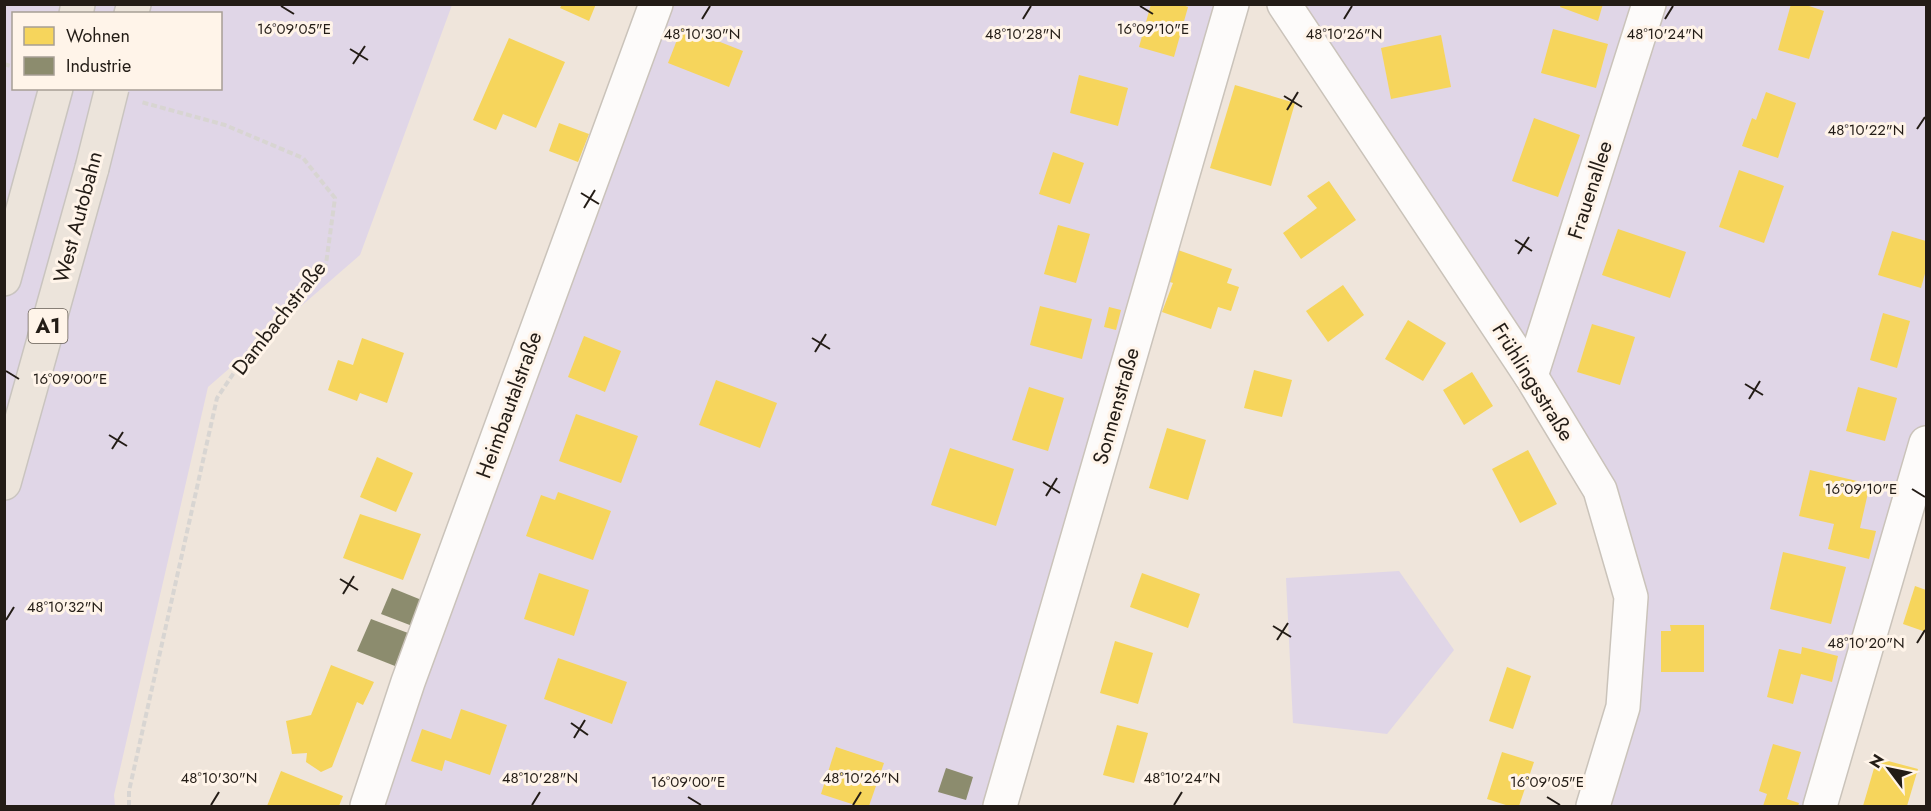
<svg xmlns="http://www.w3.org/2000/svg" width="1931" height="811" font-family="Jost,sans-serif">
<style>
.green{fill:#e0d6e7;fill-rule:evenodd}
.homes{fill:#f6d55c}
.industry{fill:#8c8c6e}
.lines{fill:none;stroke-linecap:round;stroke-linejoin:round}
.minor-casing{stroke:#cac3ba;stroke-width:36}
.motorway-casing{stroke:#c9c4bf;stroke-width:36}
.path{stroke:#d8d5d2;stroke-width:4;stroke-dasharray:6 3;stroke-linecap:butt}
.minor{stroke:#fdfbfa;stroke-width:33}
.motorway{stroke:#ece4db;stroke-width:33}
.motorway-bridge-casing{stroke:#c9c4bf;stroke-width:36;stroke-linecap:butt}
.motorway-bridge{stroke:#ece4db;stroke-width:33}
.ticks{fill:none;stroke:#231c16;stroke-width:2}
.labels{text-anchor:middle;stroke-width:6;stroke-linejoin:round;paint-order:stroke}
.shield{fill:#fff4e9;stroke:#655d55;stroke-width:1.5}
.shield-label{font-size:20px;font-weight:bold;fill:#231c16}
.street-label{font-size:21px;fill:#231c16;stroke:#fff4e9}
.ticks-label{font-size:15px;text-anchor:middle;fill:#231c16;stroke:#fff4e9;stroke-width:6;stroke-linejoin:round;paint-order:stroke}
</style>
<rect width="100%" height="100%" fill="#efe5db"/>
<g class="green">
<path d="M5,5H452L360,255L208,387L114,795L115,806H5ZM14,14H220V88H14Z"/>
<path d="M662,5H1232L1000,806H375Z"/>
<path d="M1284,5H1926V443L1820,806H1593L1631,597L1600,490Z"/>
<path d="M1399,571L1454,650L1387,734L1293,723L1286,578Z"/>
</g>
<g class="homes">
<path d="M562,4H596L589,21L560,8Z"/>
<path d="M1151,4H1180L1188,7L1174,57L1139,47Z"/>
<path d="M1561,4H1603L1598,21L1560,7Z"/>
<path d="M1791,4H1803L1824,11L1809,59L1778,50Z"/>
<path d="M682,27L743,51L729,87L668,63Z"/>
<path d="M1553,29L1608,44L1596,88L1541,73Z"/>
<path d="M1441,35L1451,87L1391,99L1381,48Z"/>
<path d="M509,38L565,62L536,128L503,114L496,130L473,120Z"/>
<path d="M1079,75L1128,88L1118,126L1070,113Z"/>
<path d="M1235,85L1295,103L1271,186L1210,168Z"/>
<path d="M1766,92L1796,103L1778,158L1742,146L1752,118L1756,120Z"/>
<path d="M1534,118L1580,135L1558,197L1512,181Z"/>
<path d="M559,123L589,134L578,162L549,151Z"/>
<path d="M1053,152L1084,163L1070,204L1039,194Z"/>
<path d="M1739,170L1784,186L1764,243L1719,227Z"/>
<path d="M1329,181L1356,220L1301,259L1283,233L1317,208L1307,196Z"/>
<path d="M1058,225L1090,234L1076,283L1044,274Z"/>
<path d="M1618,229L1686,252L1670,298L1602,275Z"/>
<path d="M1892,231L1926,241V270L1921,288L1878,275Z"/>
<path d="M1178,250L1232,269L1227,283L1239,287L1231,311L1218,307L1211,329L1162,312L1173,283L1167,281Z"/>
<path d="M1343,285L1364,315L1328,342L1306,311Z"/>
<path d="M1040,306L1092,319L1082,359L1030,345Z"/>
<path d="M1109,307L1121,310L1116,330L1104,327Z"/>
<path d="M1883,313L1910,321L1897,368L1870,360Z"/>
<path d="M1408,320L1446,343L1423,381L1385,359Z"/>
<path d="M1592,324L1635,337L1620,385L1577,372Z"/>
<path d="M584,336L621,351L605,392L568,377Z"/>
<path d="M362,338L404,353L387,403L360,393L357,401L328,390L338,360L353,365Z"/>
<path d="M1254,370L1292,380L1282,417L1244,408Z"/>
<path d="M1472,372L1493,406L1464,425L1443,390Z"/>
<path d="M716,380L777,403L760,448L699,425Z"/>
<path d="M1029,387L1064,398L1048,451L1012,440Z"/>
<path d="M1858,387L1897,398L1885,441L1846,431Z"/>
<path d="M576,414L638,436L621,483L559,461Z"/>
<path d="M1167,428L1206,440L1188,500L1149,488Z"/>
<path d="M950,448L1014,469L996,526L931,505Z"/>
<path d="M1528,450L1557,504L1520,523L1492,469Z"/>
<path d="M377,457L413,473L396,512L360,497Z"/>
<path d="M1810,470L1870,484L1860,528L1876,531L1869,559L1828,549L1834,524L1799,516Z"/>
<path d="M558,492L611,511L593,560L526,536L541,495L555,500Z"/>
<path d="M360,514L421,534L403,580L343,558Z"/>
<path d="M1783,552L1846,567L1831,624L1770,609Z"/>
<path d="M539,573L589,590L574,636L524,619Z"/>
<path d="M1142,573L1200,594L1188,628L1130,607Z"/>
<path d="M1915,586L1926,590V632L1903,624Z"/>
<path d="M1670,625H1704V672H1661V631H1671Z"/>
<path d="M1115,641L1153,653L1138,704L1100,693Z"/>
<path d="M1802,647L1838,656L1832,682L1801,674L1793,704L1767,697L1779,649L1801,654Z"/>
<path d="M558,658L627,682L612,724L544,699Z"/>
<path d="M331,665L374,682L363,705L357,702L332,767L321,772L306,762L307,753L292,754L286,721L311,715Z"/>
<path d="M1507,667L1531,676L1513,729L1489,721Z"/>
<path d="M461,709L507,725L490,775L445,760L442,771L411,761L422,729L451,739Z"/>
<path d="M1117,725L1148,733L1134,783L1103,775Z"/>
<path d="M1773,744L1801,752L1787,799L1799,803L1798,806H1763L1767,794L1759,791Z"/>
<path d="M836,747L884,763L869,806H858L821,794Z"/>
<path d="M1502,752L1534,762L1519,806H1509L1487,799Z"/>
<path d="M1877,758L1918,769L1907,806H1863Z"/>
<path d="M281,771L343,796L339,806H267Z"/>
</g>
<g class="industry">
<path d="M392,588L424,601L415,627L381,614Z"/>
<path d="M371,619L408,633L395,666L357,651Z"/>
<path d="M946,768L973,777L966,800L938,792Z"/>
</g>
<g class="lines">
<defs>
<g id="minor">
<path d="M1284,4L1531,376L1600,490L1631,597L1623,707L1593,806"/>
<path d="M1531,376L1649,4"/>
<path d="M367,806L408,682L656,4"/>
<path d="M1000,806L1232,4"/>
<path d="M1820,806L1926,443"/>
</g>
<g id="motorway">
<path d="M76,14L78,4"/>
<path d="M131,14L134,4"/>
<path d="M4,279L56,88"/>
<path d="M4,483L92,168"/>
</g>
</defs>
<use href="#minor" class="minor-casing"/>
<use href="#motorway" class="motorway-casing"/>
<g class="path">
<path d="M4,64L14,67"/>
<path d="M129,806V791L217,398L256,340L326,264L335,198L303,158L225,125L141,102"/>
</g>
<use href="#minor" class="minor"/>
<use href="#motorway" class="motorway"/>
<defs>
<path id="motorway-bridge" d="M92,168L112,88"/>
</defs>
<use href="#motorway-bridge" class="motorway-bridge-casing"/>
<use href="#motorway-bridge" class="motorway-bridge"/>
</g>
<path class="ticks" d="M281,6L294,14M1140,6L1153,14M702,19L710,6M1023,19L1031,6M1344,19L1352,6M1665,19L1673,6M350,49L368,60M353,64L365,46M1284,96L1302,107M1287,110L1298,92M1917,129L1925,117M581,193L599,204M584,208L595,190M1515,240L1532,251M1518,254L1529,237M812,338L830,349M815,352L826,334M6,371L19,379M1745,384L1763,395M1749,399L1760,381M109,435L127,446M112,449L123,432M1043,482L1060,493M1912,489L1925,497M1046,496L1057,478M340,579L358,590M343,594L354,576M6,620L14,607M1273,626L1291,637M1277,640L1288,623M1917,643L1925,630M571,723L588,735M574,738L585,720M688,797L701,805M1547,797L1560,805M211,805L219,792M532,805L540,792M853,805L861,792M1174,805L1182,792"/>
<g class="labels">
<rect class="shield" x="28.5" y="309" width="39" height="34" rx="4.5"/>
<g class="shield-label">
<text x="48" y="333">A1</text>
</g>
<g class="street-label">
<text transform="translate(1590 190) rotate(-72)" y="7">Frauenallee</text>
<text transform="translate(78 217) rotate(-75)" y="7">West Autobahn</text>
<text transform="translate(279 318) rotate(-52)" y="7">Dambachstraße</text>
<text transform="translate(1533 382) rotate(58)" y="7">Frühlingsstraße</text>
<text transform="translate(509 405) rotate(-70)" y="7">Heimbautalstraße</text>
<text transform="translate(1116 406) rotate(-74)" y="7">Sonnenstraße</text>
</g>
</g>
<g class="ticks-label">
<text x="1153" y="34">16°09'10"E</text>
<text x="294" y="34">16°09'05"E</text>
<text x="702" y="39">48°10'30"N</text>
<text x="1023" y="39">48°10'28"N</text>
<text x="1344" y="39">48°10'26"N</text>
<text x="1665" y="39">48°10'24"N</text>
<text x="1866" y="135">48°10'22"N</text>
<text x="70" y="384">16°09'00"E</text>
<text x="1861" y="494">16°09'10"E</text>
<text x="65" y="612">48°10'32"N</text>
<text x="1866" y="648">48°10'20"N</text>
<text x="219" y="783">48°10'30"N</text>
<text x="540" y="783">48°10'28"N</text>
<text x="861" y="783">48°10'26"N</text>
<text x="1182" y="783">48°10'24"N</text>
<text x="688" y="787">16°09'00"E</text>
<text x="1547" y="787">16°09'05"E</text>
</g>
<rect width="1931" height="811" fill="none" stroke="#231c16" stroke-width="12"/>
<rect x="12" y="12" width="210" height="78" fill="#fff4e9" stroke="#a79e95" stroke-width="1.5"/>
<rect x="24" y="27" width="30" height="18" fill="#f6d55c" stroke="#a79e95" stroke-width="1.5"/>
<text x="66" y="42" font-size="18" fill="#231c16">Wohnen</text>
<rect x="24" y="57" width="30" height="18" fill="#8c8c6e" stroke="#a79e95" stroke-width="1.5"/>
<text x="66" y="72" font-size="18" fill="#231c16">Industrie</text>
<g transform="translate(1889 769) rotate(302)" stroke="#fff4e9" stroke-width="4.5" paint-order="stroke">
<path d="M0-4.5L10 22L0 15L-10 22Z" fill="#231c16"/>
<text y="-9" font-size="16" font-weight="bold" text-anchor="middle" fill="#231c16">N</text>
</g>
</svg>
